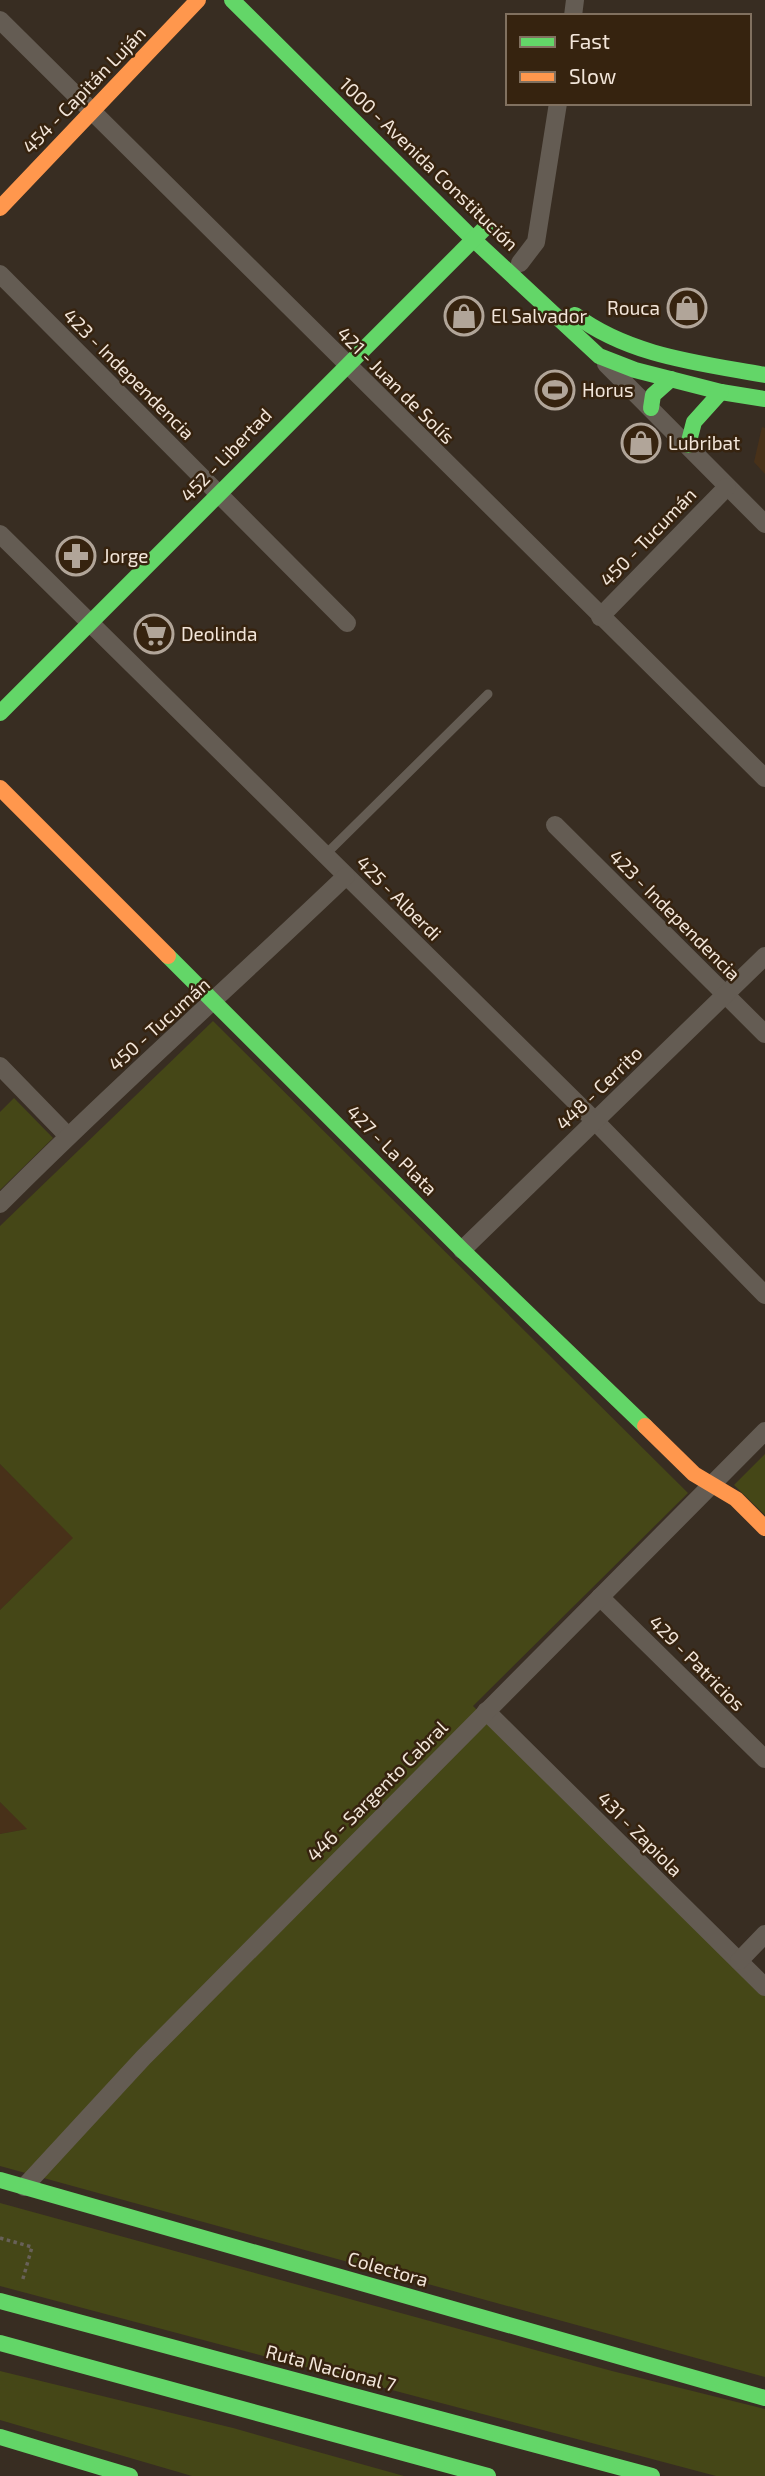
<svg xmlns="http://www.w3.org/2000/svg" width="765" height="2476" font-family="'Exo 2',sans-serif">
<style>
.built{fill:#483119}
.green{fill:#454717}
.lines{fill:none;stroke-linecap:round;stroke-linejoin:round}
.path{stroke:#686159;stroke-width:3.5;stroke-dasharray:3.5 3.5;stroke-linecap:butt}
.lane{stroke:#645c53;stroke-width:9}
.street{stroke:#645c53;stroke-width:18}
.fast{stroke:#63d668;stroke-width:16}
.slow{stroke:#ff974d;stroke-width:16}
.labels{text-anchor:middle;stroke-width:5;stroke-linejoin:round;paint-order:stroke}
.street-label{font-size:19px;fill:#f2e5d9;stroke:#36230f}
.poi-label{font-size:19px;fill:#f2e5d9;stroke:#36230f;text-anchor:start}
</style>
<rect width="100%" height="100%" fill="#382d22"/>
<g class="built">
<path d="M762,427L765,428V474L754,462Z"/>
<path d="M0,1464L74,1538L0,1610Z"/>
<path d="M0,1802L28,1829L0,1834Z"/>
</g>
<g class="green">
<path d="M213,1021L688,1493L473,1706L765,1995V2377L0,2166V1834L27,1829L0,1802V1610L73,1538L0,1464V1226Z"/>
<path d="M14,1098L53,1138L0,1190V1112Z"/>
<path d="M765,1454V1515L734,1485Z"/>
<path d="M0,2203L612,2371L765,2409V2476H716L0,2286Z"/>
<path d="M0,2371L233,2428L404,2476H192L0,2420Z"/>
</g>
<g class="lines">
<path class="path" d="M0,2238L32,2247L22,2282"/>
<path class="lane" d="M325,855L488,694"/>
<g class="street">
<path d="M573,16L575,0"/>
<path d="M0,20L765,778"/>
<path d="M520,263L536,242L558,103"/>
<path d="M0,274L347,623"/>
<path d="M606,364L765,524"/>
<path d="M0,534L595,1121L765,1295"/>
<path d="M600,617L727,487"/>
<path d="M555,825L765,1034"/>
<path d="M0,1066L68,1136"/>
<path d="M0,1204C112,1091 231,986 346,876"/>
<path d="M462,1250L765,956"/>
<path d="M600,1597L765,1759"/>
<path d="M486,1711L765,1987"/>
<path d="M739,1961L765,1934"/>
<path d="M24,2187L143,2058L765,1431"/>
</g>
<g class="fast">
<path d="M232,0L473,239L599,356L635,370L721,392L765,399"/>
<path d="M575,315C630,356 699,363 765,375"/>
<path d="M651,408L653,395L671,379"/>
<path d="M688,445L694,422L721,392"/>
<path d="M0,713L485,228"/>
<path d="M168,956L462,1250L645,1426"/>
<path d="M0,2180L765,2398"/>
<path d="M0,2301L652,2476"/>
<path d="M0,2343L488,2476"/>
<path d="M0,2437L130,2476"/>
</g>
<g class="slow">
<path d="M0,208L198,0"/>
<path d="M0,788L168,956"/>
<path d="M645,1426L694,1474L736,1499L765,1528"/>
</g>
</g>
<defs>
<symbol id="shop-ring" viewBox="-11 -11 22 22"><circle r="9.5" fill="#36230f" stroke="#b1a599" stroke-width="1.5"/><path d="M-5-2.5h2.3a2.7 3.5 0 0 1 5.4 0H5L5.5 6h-11ZM-1.5-2.5h3a1.5 2.3 0 0 0-3 0Z" fill="#b1a599"/></symbol>
<symbol id="stadium-ring" viewBox="-11 -11 22 22"><circle r="9.5" fill="#36230f" stroke="#b1a599" stroke-width="1.5"/><path d="M0-5a6.5 5 0 1 0 0 10a6.5 5 0 1 0 0-10ZM-3.5-1.8h7v3.6h-7Z" fill="#b1a599"/></symbol>
<symbol id="pharmacy-ring" viewBox="-11 -11 22 22"><circle r="9.5" fill="#36230f" stroke="#b1a599" stroke-width="1.5"/><path d="M-2-6h4v4h4v4h-4v4h-4v-4h-4v-4h4Z" fill="#b1a599"/></symbol>
<symbol id="supermarket-ring" viewBox="-11 -11 22 22"><circle r="9.5" fill="#36230f" stroke="#b1a599" stroke-width="1.5"/><path d="M-6-5.5h2.5l.6 2H6L4.5 2H-2.5L-4.4-4H-6ZM-1.5 3.2a1.3 1.3 0 1 0 .1 0ZM3 3.2a1.3 1.3 0 1 0 .1 0Z" fill="#b1a599"/></symbol>
</defs>
<g fill-rule="evenodd">
<use href="#shop-ring" x="665" y="286" width="44" height="44"/>
<use href="#shop-ring" x="442" y="294" width="44" height="44"/>
<use href="#stadium-ring" x="533" y="368" width="44" height="44"/>
<use href="#shop-ring" x="619" y="421" width="44" height="44"/>
<use href="#pharmacy-ring" x="54" y="534" width="44" height="44"/>
<use href="#supermarket-ring" x="132" y="612" width="44" height="44"/>
</g>
<g class="labels">
<g class="street-label">
<text transform="translate(84 90) rotate(-46)" y="7">454 - Capitán Luján</text>
<text transform="translate(429 164) rotate(44)" y="7">1000 - Avenida Constitución</text>
<text transform="translate(129 374) rotate(45)" y="7">423 - Independencia</text>
<text transform="translate(396 385) rotate(45)" y="7">421 - Juan de Solís</text>
<text transform="translate(226 455) rotate(-46)" y="7">452 - Libertad</text>
<text transform="translate(648 537) rotate(-46)" y="7">450 - Tucumán</text>
<text transform="translate(399 898) rotate(45)" y="7">425 - Alberdi</text>
<text transform="translate(675 915) rotate(45)" y="7">423 - Independencia</text>
<text transform="translate(159 1024) rotate(-42)" y="7">450 - Tucumán</text>
<text transform="translate(599 1088) rotate(-44)" y="7">448 - Cerrito</text>
<text transform="translate(392 1150) rotate(45)" y="7">427 - La Plata</text>
<text transform="translate(697 1663) rotate(45)" y="7">429 - Patricios</text>
<text transform="translate(377 1791) rotate(-45)" y="7">446 - Sargento Cabral</text>
<text transform="translate(640 1834) rotate(45)" y="7">431 - Zapiola</text>
<text transform="translate(388 2269) rotate(16)" y="7">Colectora</text>
<text transform="translate(331 2368) rotate(15)" y="7">Ruta Nacional 7</text>
</g>
<g class="poi-label">
<text x="660" y="315" text-anchor="end">Rouca</text>
<text x="491" y="323">El Salvador</text>
<text x="582" y="397">Horus</text>
<text x="668" y="450">Lubribat</text>
<text x="103" y="563">Jorge</text>
<text x="181" y="641">Deolinda</text>
</g>
</g>
<rect x="506" y="14" width="245" height="91" fill="#36230f" stroke="#817160" stroke-width="2"/>
<rect x="520" y="37" width="35" height="10" fill="#63d668" stroke="#817160" stroke-width="2"/>
<text x="569" y="49" font-size="21" fill="#f2e5d9">Fast</text>
<rect x="520" y="72" width="35" height="10" fill="#ff974d" stroke="#817160" stroke-width="2"/>
<text x="569" y="84" font-size="21" fill="#f2e5d9">Slow</text>
</svg>
